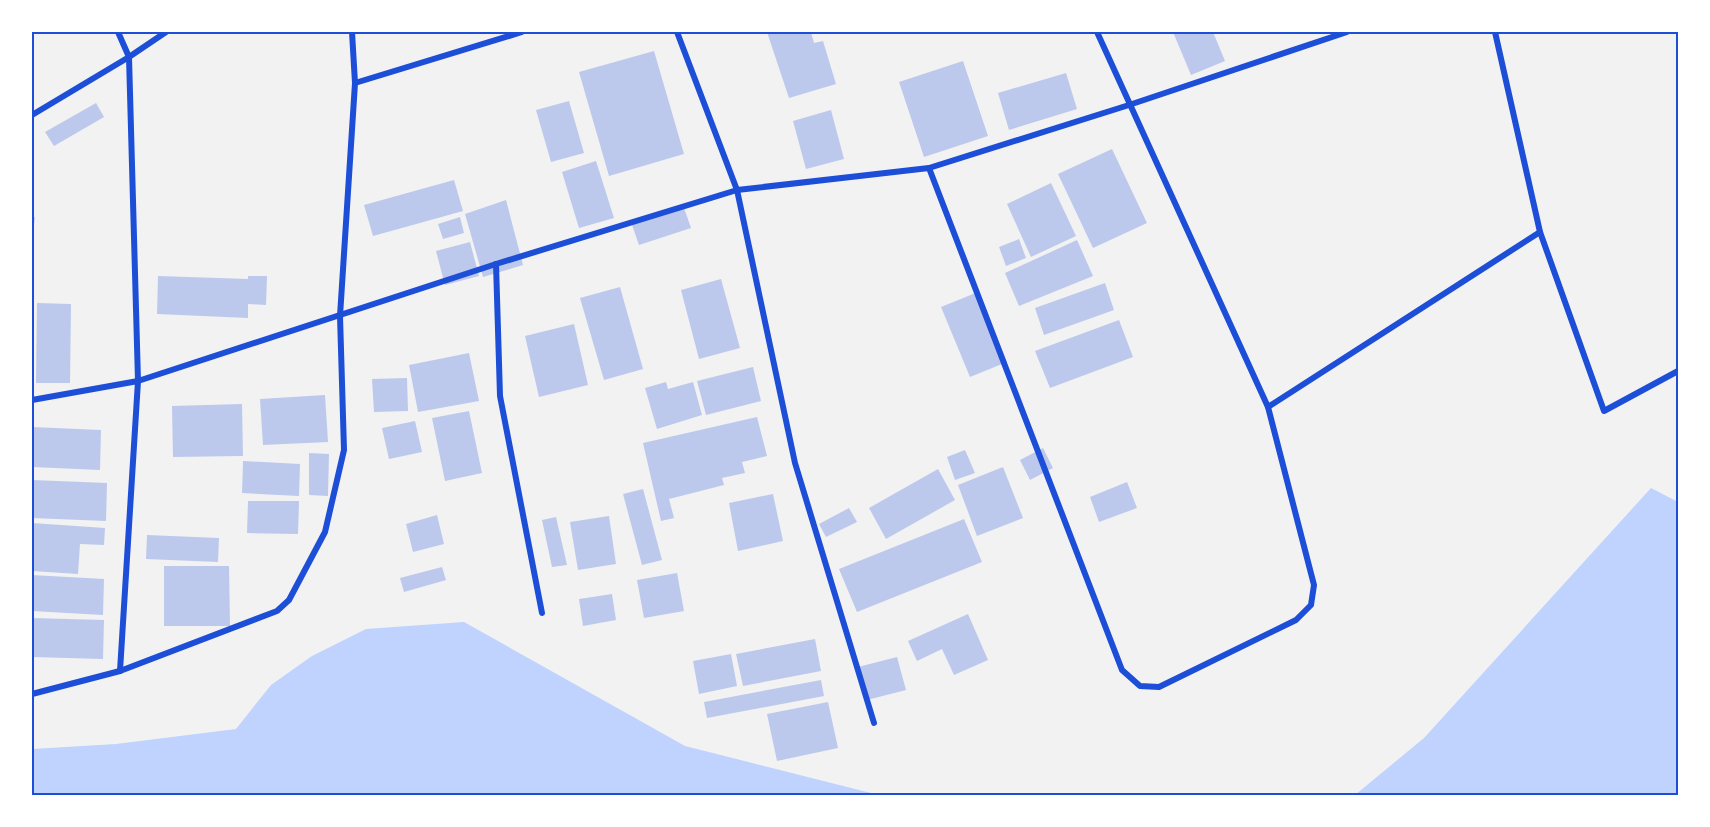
<svg xmlns="http://www.w3.org/2000/svg" width="1710" height="827" font-family="'PT Sans',sans-serif">
<style>
.water{fill:#bfd3fe}
.building{fill:#bdc9ec}
.lines{fill:none;stroke-linecap:round;stroke-linejoin:round}
.minor{stroke:#1d4ed8;stroke-width:6}
.neatline{fill:none;stroke:#1d4ed8;stroke-width:2}
</style>
<rect width="100%" height="100%" fill="#f2f2f2"/>
<g class="water">
<path d="M1651,488L1678,502V795H1355L1424,738Z"/>
<path d="M464,622L685,746L879,795H32V749L116,744L236,729L271,685L312,656L366,629Z"/>
</g>
<g class="building">
<path d="M767,32H811L814,43L823,41L836,84L789,98Z"/>
<path d="M1173,32H1213L1225,61L1191,75Z"/>
<path d="M654,51L684,154L609,176L579,72Z"/>
<path d="M963,61L988,136L924,157L899,82Z"/>
<path d="M1066,73L1077,109L1009,130L998,93Z"/>
<path d="M569,101L584,153L551,162L536,110Z"/>
<path d="M96,103L104,117L54,146L45,132Z"/>
<path d="M831,110L844,159L806,169L793,121Z"/>
<path d="M1112,149L1147,223L1093,248L1058,174Z"/>
<path d="M596,161L614,218L579,228L562,172Z"/>
<path d="M454,180L463,211L373,236L364,205Z"/>
<path d="M1051,183L1076,236L1031,257L1007,204Z"/>
<path d="M506,200L523,265L483,277L465,214Z"/>
<path d="M683,205L691,228L639,245L631,222Z"/>
<path d="M32,217H35L33,233H32Z"/>
<path d="M460,217L464,233L443,239L438,224Z"/>
<path d="M1019,239L1026,258L1006,266L999,247Z"/>
<path d="M1077,240L1093,276L1019,306L1005,273Z"/>
<path d="M470,242L479,276L445,285L436,251Z"/>
<path d="M158,276L248,279V276H267L266,305L248,304V318L157,314Z"/>
<path d="M721,279L740,348L699,359L681,290Z"/>
<path d="M1105,283L1114,310L1044,335L1035,308Z"/>
<path d="M620,287L643,369L604,380L580,298Z"/>
<path d="M978,292L1007,362L970,377L941,307Z"/>
<path d="M37,303L71,304L70,383H36Z"/>
<path d="M1119,320L1133,357L1050,388L1035,351Z"/>
<path d="M574,324L588,385L539,397L525,336Z"/>
<path d="M469,353L479,401L418,412L409,365Z"/>
<path d="M753,367L761,401L706,415L697,381Z"/>
<path d="M407,378L408,411L374,412L372,379Z"/>
<path d="M666,382L668,389L693,382L702,415L657,429L645,388Z"/>
<path d="M325,395L328,442L263,445L260,399Z"/>
<path d="M242,404L243,456L173,457L172,406Z"/>
<path d="M469,411L482,473L445,481L432,418Z"/>
<path d="M757,417L767,456L742,462L745,473L722,478L724,485L669,499L674,518L661,521L643,443Z"/>
<path d="M415,421L422,452L389,459L382,428Z"/>
<path d="M32,427L101,430L100,470L32,467Z"/>
<path d="M1043,448L1053,468L1030,480L1020,460Z"/>
<path d="M965,450L975,473L955,480L947,457Z"/>
<path d="M309,453L329,454L328,496L309,495Z"/>
<path d="M243,461L300,464L299,496L242,493Z"/>
<path d="M1003,467L1023,518L977,536L958,485Z"/>
<path d="M938,469L955,500L886,539L869,508Z"/>
<path d="M32,480L107,483L106,521L32,518Z"/>
<path d="M1127,482L1137,508L1099,522L1090,497Z"/>
<path d="M643,489L662,560L642,565L623,494Z"/>
<path d="M773,494L783,541L738,551L729,503Z"/>
<path d="M248,501H299L298,534L247,533Z"/>
<path d="M849,508L857,522L826,537L819,524Z"/>
<path d="M437,515L444,544L413,552L406,524Z"/>
<path d="M609,516L616,564L578,570L570,522Z"/>
<path d="M556,517L567,565L552,567L542,520Z"/>
<path d="M964,519L982,562L857,612L839,569Z"/>
<path d="M32,523L105,528L104,545L80,544L78,574L32,571Z"/>
<path d="M147,535L219,538L218,562L146,559Z"/>
<path d="M164,566H229L230,626H164Z"/>
<path d="M442,567L446,580L404,592L400,578Z"/>
<path d="M677,573L684,611L644,618L637,580Z"/>
<path d="M32,575L104,579L103,615L32,611Z"/>
<path d="M612,594L616,620L583,626L579,599Z"/>
<path d="M968,614L988,660L954,675L942,649L917,661L908,641Z"/>
<path d="M32,618L104,620L103,659L32,657Z"/>
<path d="M815,639L821,671L743,686L736,654Z"/>
<path d="M731,654L737,686L699,694L693,661Z"/>
<path d="M897,657L906,690L867,700L858,667Z"/>
<path d="M821,680L824,696L707,718L704,702Z"/>
<path d="M828,702L838,748L777,761L767,714Z"/>
</g>
<g class="lines">
<g class="minor">
<path d="M118,32L129,57L138,381L120,671"/>
<path d="M677,32L737,190L795,463L874,723"/>
<path d="M1495,32L1540,232L1604,411L1678,371"/>
<path d="M355,83L522,32"/>
<path d="M32,115L129,57L166,32"/>
<path d="M929,168L1122,670L1140,686L1159,687L1296,620L1311,605L1314,585L1268,407L1097,32"/>
<path d="M496,264L500,396L542,613"/>
<path d="M32,400L138,381L496,264L737,190L929,168L1129,105L1347,32"/>
<path d="M1268,407L1540,232"/>
<path d="M32,694L120,671L277,611L289,600L325,532L344,450L340,316L355,83L352,32"/>
</g>
</g>
<rect width="1710" height="827" fill="none" stroke="#ffffff" stroke-width="66"/>
<rect x="33" y="33" width="1644" height="761" class="neatline"/>
</svg>
